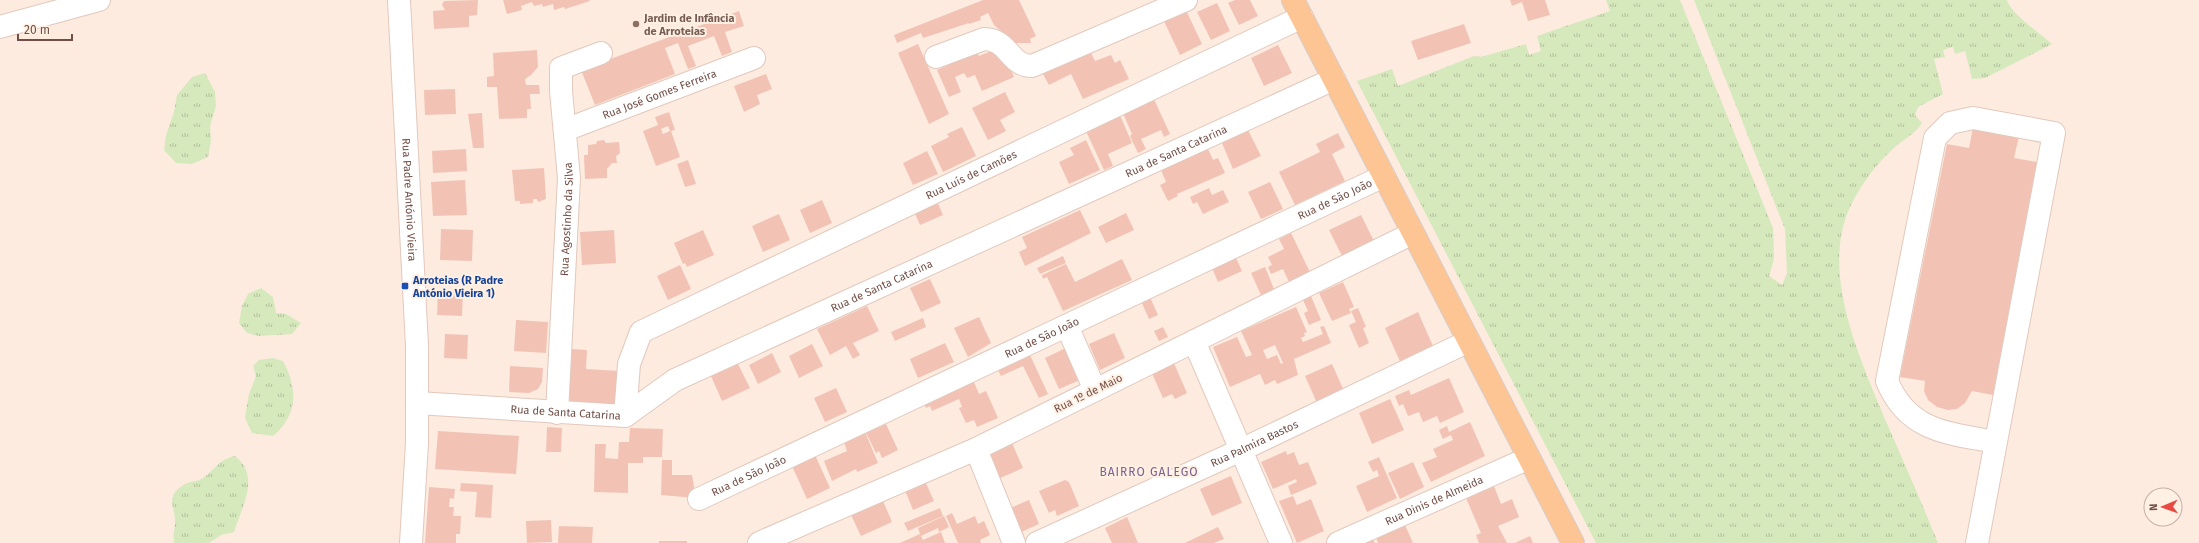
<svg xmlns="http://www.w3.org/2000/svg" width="2199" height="543" font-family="'Fira Sans',sans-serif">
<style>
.grass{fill:url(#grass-tufts)}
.building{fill:#f2c3b5;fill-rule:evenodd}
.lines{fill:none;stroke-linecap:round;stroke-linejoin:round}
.minor-casing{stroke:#e2c8bd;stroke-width:24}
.major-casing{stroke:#d8cdcb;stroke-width:24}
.minor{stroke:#fff;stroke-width:22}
.major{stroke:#fdc494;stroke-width:22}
.education-dot{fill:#8d6e63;stroke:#fff0e4;stroke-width:1.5}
.transit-dot{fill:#1a4fb4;stroke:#fff0e4;stroke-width:1.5}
.labels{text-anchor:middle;stroke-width:4;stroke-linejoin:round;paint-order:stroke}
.education-label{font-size:11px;font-weight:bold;fill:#785e54;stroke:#fff0e4;text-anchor:start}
.street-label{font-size:11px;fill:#724e46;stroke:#fff0e4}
.transit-label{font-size:11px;font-weight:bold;fill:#164399;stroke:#fff0e4;text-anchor:start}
.neighbourhood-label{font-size:12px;letter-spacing:1px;fill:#7b6195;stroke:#fff0e4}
</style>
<defs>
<pattern id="grass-tufts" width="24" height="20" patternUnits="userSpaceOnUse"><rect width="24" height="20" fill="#d6e9bd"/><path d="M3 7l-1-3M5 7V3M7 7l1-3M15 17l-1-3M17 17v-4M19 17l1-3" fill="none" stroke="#b2bf9b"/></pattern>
</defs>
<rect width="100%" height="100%" fill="#fcebde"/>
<g class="grass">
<path d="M1606,0H1680L1773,228L1774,259L1769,276L1782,285L1787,273L1785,229L1694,0H2007C2011,14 2041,34 2052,44L1985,78L1972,79L1965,51L1955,54L1953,47L1943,50L1945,57L1934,59L1943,94L1918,107L1915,115L1922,123C1915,134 1904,139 1895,147C1877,163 1862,183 1851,205C1818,272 1862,363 1888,426C1905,465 1922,503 1938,543H1596L1357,81L1392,69L1398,86L1474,56L1481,57L1526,44L1529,55L1541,51L1537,36L1610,11Z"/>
<path d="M205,73L215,92L216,106L210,126L211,141L208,157L192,164L176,163L164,150L166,135L174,112L177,95L192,77Z"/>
<path d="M261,288L273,297L276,313L286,314L301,323L292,334L259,336L247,333L239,323L242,306L248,294Z"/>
<path d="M273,358L283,361C298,389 298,415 273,436L252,433L245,418L249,394L256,376L253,366L259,360Z"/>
<path d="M235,456C261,476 242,506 234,532L221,535L209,543H174C173,532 175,530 175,521C175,505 164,497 185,484C191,481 198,482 203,478C216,469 218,460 235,456Z"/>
</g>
<g class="building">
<path d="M478,0L477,15L469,16V27L434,29L433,11L445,10L442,5L444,1Z"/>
<path d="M503,0H589L590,1L565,9L564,7L554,10L553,4L543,7L542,4L534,6L532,2L521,6L522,10L507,14Z"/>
<path d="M983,0H1019L1036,36L1030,39L1031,43H1015L994,25L988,13L980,17L981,20L969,24V23L923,38L921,33L897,43L894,35Z"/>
<path d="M1235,0H1250L1258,16L1239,25L1228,3Z"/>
<path d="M1510,0H1545L1550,15L1528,21L1522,2L1512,6Z"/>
<path d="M1217,3L1230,31L1211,40L1197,12Z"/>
<path d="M1184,6L1202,44L1180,55L1162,17Z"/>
<path d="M739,11L744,26L725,32L732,52L722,56L714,36L688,46L696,66L688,69L678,43L665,48L675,74L595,105L581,70Z"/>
<path d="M1464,24L1471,43L1418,60L1411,41Z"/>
<path d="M918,44L949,114L929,124L898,53Z"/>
<path d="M1278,45L1292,73L1264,86L1251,58Z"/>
<path d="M1001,47L1014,77L982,91L975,75L967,78L964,73L955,77L961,92L949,97L937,70L977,52L979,56Z"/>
<path d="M537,50L538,67L531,75L525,79L526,85H539L540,94H530L531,109H527V118L499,119L497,87H487V77L494,76L493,53Z"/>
<path d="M1090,51L1095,61L1111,55L1115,63L1120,60L1129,79L1083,99L1071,74L1049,85L1043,74Z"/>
<path d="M766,74L772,89L757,95L760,104L744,112L734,86Z"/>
<path d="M455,89L456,114L425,115L424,90Z"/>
<path d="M1005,92L1015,112L1000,120L1006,131L988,140L972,108Z"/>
<path d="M1153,97L1170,134L1164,137L1161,130L1141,139L1146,149L1138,153L1130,136L1132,134L1122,111Z"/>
<path d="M669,112L675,130L671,131L680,157L656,166L643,131L658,125L655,117ZM668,126L670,131L663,134L661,129Z"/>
<path d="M482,113L484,148H473L468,114Z"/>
<path d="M1119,113L1132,143L1108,154L1113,166L1104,170L1085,129Z"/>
<path d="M962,127L976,156L943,172L931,146L949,137L947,134Z"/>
<path d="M1973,128L2019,136L2014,158L2037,162L1993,395L1972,391L1965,403L1957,409L1948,410L1937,407L1928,400L1924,391L1925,381L1900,377L1947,144L1969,148Z"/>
<path d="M1248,130L1261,156L1233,169L1222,143Z"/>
<path d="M1338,133L1345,147L1332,154L1345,181L1295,205L1279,172L1320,152L1316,144Z"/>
<path d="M604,140L606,143L619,142L620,153L616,156L617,163H612L607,169V178L585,179L584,155H588V145L596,144L597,141Z"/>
<path d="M1086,140L1100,170L1069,184L1059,162L1074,155L1070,148Z"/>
<path d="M466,149L467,171L433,173L432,151Z"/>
<path d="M1208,149L1213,160L1218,158L1225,173L1177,194L1178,196L1168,201L1160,185L1166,182L1161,170Z"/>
<path d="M927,151L938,174L913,185L903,163Z"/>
<path d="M688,160L696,184L685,187L677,164Z"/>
<path d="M544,168L546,199L538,202L537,199H533V203L520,204V201H515L512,170Z"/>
<path d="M465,180L467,215L433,216L431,182Z"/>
<path d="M1270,182L1283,209L1261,219L1248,192Z"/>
<path d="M1209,188L1212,195L1223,190L1229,202L1203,214L1197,202L1193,204L1190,197Z"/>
<path d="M936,199L943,215L920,225L913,209Z"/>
<path d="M822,200L832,223L810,233L800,210Z"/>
<path d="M1080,210L1091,233L1025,266L1019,252L1027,248L1022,237Z"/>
<path d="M1126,213L1134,230L1106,243L1098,227Z"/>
<path d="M779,214L790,240L763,252L752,226Z"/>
<path d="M1361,215L1374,241L1342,256L1329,230Z"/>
<path d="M441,229L473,230L472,261L440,260Z"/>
<path d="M614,230L616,263L582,265L580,232Z"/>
<path d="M703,230L714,255L687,267L685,263L683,264L674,243Z"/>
<path d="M1291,233L1310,272L1289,282L1283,269L1271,274L1268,267L1272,265L1268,257L1284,249L1279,239Z"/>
<path d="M1063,256L1066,263L1040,274L1037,268Z"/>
<path d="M1236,258L1242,271L1218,282L1212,268Z"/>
<path d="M1122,259L1132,280L1063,311L1047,277L1043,279L1042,275L1066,264L1075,282Z"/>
<path d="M680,265L691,289L668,300L657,276Z"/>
<path d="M1265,267L1274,289L1261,295L1251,273Z"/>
<path d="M930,279L941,303L921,312L910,288Z"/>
<path d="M1343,282L1354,307L1349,309L1351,313L1332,321L1319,293Z"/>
<path d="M438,290L463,291L462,316L437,315Z"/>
<path d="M1311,296L1321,320L1309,325L1304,313L1308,311L1303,300Z"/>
<path d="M1150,297L1158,315L1149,319L1141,301Z"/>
<path d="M867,306L879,331L853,343L860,355L853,359L846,346L830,355L817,329Z"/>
<path d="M1296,307L1307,332L1304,333L1305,336L1301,338L1303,342L1323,334L1320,327L1324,326L1331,343L1294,359L1298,375L1277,384L1275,380L1265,385L1260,374L1230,387L1213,347L1237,337L1246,357L1252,355L1241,331ZM1275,345L1283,363L1281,364L1277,355L1267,359L1263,350Z"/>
<path d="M1358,308L1366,327L1363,328L1369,343L1359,348L1349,325L1356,322L1351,311Z"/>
<path d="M1418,312L1436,353L1403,368L1385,328Z"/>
<path d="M979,317L991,343L968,357L954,328Z"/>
<path d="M923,318L926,327L895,341L891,332Z"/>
<path d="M516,320L548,322L546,353L514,351Z"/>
<path d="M1163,327L1168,337L1159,341L1154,331Z"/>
<path d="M1114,333L1125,358L1100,370L1089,344Z"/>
<path d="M445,334L468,335L467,359L444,358Z"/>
<path d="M945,343L954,362L918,378L910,359Z"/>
<path d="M812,344L823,366L799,378L789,356Z"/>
<path d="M1066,348L1080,380L1059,389L1045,358Z"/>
<path d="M572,349L587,350L586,369L619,371L617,405L569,402Z"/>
<path d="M772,353L781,372L758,384L749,365Z"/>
<path d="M1030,355L1048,394L1039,398L1023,366L1001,376L998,370Z"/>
<path d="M1173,361L1187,393L1175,399L1172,394L1163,398L1151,371Z"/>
<path d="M738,364L750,388L722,401L711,376Z"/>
<path d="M1332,364L1344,391L1317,403L1305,376Z"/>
<path d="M510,366L543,368L542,382L538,389L529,393L509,392Z"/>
<path d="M1449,378L1464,412L1440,423L1437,416L1423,422L1419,412L1408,416L1403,404L1399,406L1395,396L1409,390L1411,395Z"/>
<path d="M974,382L979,394L986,391L998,418L977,427L974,420L966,423L959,408L962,407L959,399L932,411L930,406L926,408L924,404Z"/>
<path d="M836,388L847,412L825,422L814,398Z"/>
<path d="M1390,399L1404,430L1372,444L1359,413Z"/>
<path d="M1470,422L1485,456L1431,482L1422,463L1437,457L1433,449L1453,440L1451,435L1443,439L1439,430L1447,426L1449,432Z"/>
<path d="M886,424L898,450L882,458L879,451L876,453L866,433Z"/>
<path d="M547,427L562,428L561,452H546Z"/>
<path d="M630,428L663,429L662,457H643V463H628V493L594,492L595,444H606L605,458L618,459L619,442H629Z"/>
<path d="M438,431L519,436L516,474L435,469Z"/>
<path d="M865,432L878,463L857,472L856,469L832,481L824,461L847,451L844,442Z"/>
<path d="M1011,441L1023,468L998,479L986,452Z"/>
<path d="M1286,451L1287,455L1294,452L1299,465L1308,462L1317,484L1291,495L1288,486L1297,482L1296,479L1273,489L1261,462Z"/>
<path d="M815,455L830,488L807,499L792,466Z"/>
<path d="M1379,457L1397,498L1367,512L1356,486L1379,476L1377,470L1373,472L1368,462Z"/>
<path d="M662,460H672V475H692L696,498L661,495Z"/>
<path d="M1413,462L1424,487L1400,499L1388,473Z"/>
<path d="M1231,476L1242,503L1212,516L1200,489Z"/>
<path d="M924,479L934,501L913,510L904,488Z"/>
<path d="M1065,480L1069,482L1079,506L1057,516L1055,510L1049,513L1039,491Z"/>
<path d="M461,483L493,485L491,518L475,517L477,492L460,491Z"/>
<path d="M1494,486L1501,504L1512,499L1519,517L1498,526L1507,543H1479L1476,535L1481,533L1466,498Z"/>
<path d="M429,487L455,489L454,499L450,498L449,507H454L453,516H461L460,534H456V543H425Z"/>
<path d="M1293,496L1297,505L1311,499L1324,531L1297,543L1279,501Z"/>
<path d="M1029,500L1039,524L1019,533L1008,509Z"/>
<path d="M883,501L892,522L861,536L851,515Z"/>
<path d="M940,508L943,516L908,531L904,523Z"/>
<path d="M952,513L957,524L975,516L978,524L984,521L990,535L980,540L981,543H958L946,516Z"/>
<path d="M944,516L949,527L939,532L938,528L921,536L923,540L941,532L945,543H900L920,534L918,528Z"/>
<path d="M1127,517L1138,543H1112L1105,528Z"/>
<path d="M551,520L552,542L527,543L526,521Z"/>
<path d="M1405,525L1413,543H1378L1376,537Z"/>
<path d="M559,526L593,527L592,543H558Z"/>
<path d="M1218,527L1224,539L1214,543H1185Z"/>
<path d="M1530,536L1533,543H1515Z"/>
<path d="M1372,538L1375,543H1360Z"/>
<rect x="659" y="541" width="28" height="2"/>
</g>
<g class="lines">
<defs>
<g id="minor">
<path id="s1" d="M399,0L417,346V443L411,543"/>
<path d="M0,27L99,0"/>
<path d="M936,57L984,39C1009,39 1009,66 1032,66L1186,0"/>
<path id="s2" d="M565,130L754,58"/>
<path d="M1067,326L1095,390"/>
<path d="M1194,341L1281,543"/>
<path id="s3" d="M417,403L625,416L675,380L1334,79"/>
<path id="s4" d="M557,413L569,178L561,91V68L601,53"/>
<path id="s5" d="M625,416L629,364L641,332L1302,17"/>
<path d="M976,449L1014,543"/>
<path id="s6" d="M699,499L1384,176"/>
<path d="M759,543L976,449L1413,233"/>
<path id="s7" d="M1037,543L1241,450L1469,341"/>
<path id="s8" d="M1338,543L1529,458"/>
<path d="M1977,543L2054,133L1973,118L1950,123L1935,138L1887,381C1908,432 1948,433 1996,442"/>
</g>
<path id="major" d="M1293,0L1573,543"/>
</defs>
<use href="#minor" class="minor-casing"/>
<use href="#major" class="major-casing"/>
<use href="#minor" class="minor"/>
<use href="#major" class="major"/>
</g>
<circle class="education-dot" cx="636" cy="24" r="4"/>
<rect class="transit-dot" x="401" y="282" width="8" height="8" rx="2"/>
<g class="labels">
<g class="education-label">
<text x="644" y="22">Jardim de Infância<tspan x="644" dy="13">de Arroteias</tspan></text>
</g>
<g class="street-label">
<text dy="4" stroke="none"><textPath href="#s2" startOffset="101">Rua José Gomes Ferreira</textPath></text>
<text dy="4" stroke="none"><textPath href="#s3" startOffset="821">Rua de Santa Catarina</textPath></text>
<text dy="4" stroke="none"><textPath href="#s5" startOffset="452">Rua Luís de Camões</textPath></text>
<text dy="4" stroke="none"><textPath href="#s1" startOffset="200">Rua Padre António Vieira</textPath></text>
<text dy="4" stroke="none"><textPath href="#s6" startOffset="703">Rua de São João</textPath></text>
<text dy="4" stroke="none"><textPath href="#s4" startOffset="194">Rua Agostinho da Silva</textPath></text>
<text dy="4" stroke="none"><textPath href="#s3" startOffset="497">Rua de Santa Catarina</textPath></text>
<text dy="4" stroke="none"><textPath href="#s6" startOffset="379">Rua de São João</textPath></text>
<text transform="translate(1088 393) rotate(-26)" y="4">Rua 1º de Maio</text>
<text dy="4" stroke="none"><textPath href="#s3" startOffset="149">Rua de Santa Catarina</textPath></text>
<text dy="4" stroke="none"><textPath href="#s7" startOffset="239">Rua Palmira Bastos</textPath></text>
<text dy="4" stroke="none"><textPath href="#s6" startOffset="55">Rua de São João</textPath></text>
<text dy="4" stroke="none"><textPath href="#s8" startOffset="105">Rua Dinis de Almeida</textPath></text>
</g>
<g class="transit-label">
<text x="413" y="284">Arroteias (R Padre<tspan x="413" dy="13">António Vieira 1)</tspan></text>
</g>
<g class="neighbourhood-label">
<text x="1149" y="476">BAIRRO GALEGO</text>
</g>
</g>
<g transform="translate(2163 507) rotate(268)"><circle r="19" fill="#fff0e4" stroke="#c7afa5"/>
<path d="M0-3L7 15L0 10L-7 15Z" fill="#e94940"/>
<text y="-6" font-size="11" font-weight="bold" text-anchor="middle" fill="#724e46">N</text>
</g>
<path d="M18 34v6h54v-6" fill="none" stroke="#724e46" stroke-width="2"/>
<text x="24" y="34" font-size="12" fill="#724e46" stroke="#fff0e4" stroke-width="3" paint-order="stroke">20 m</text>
</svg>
